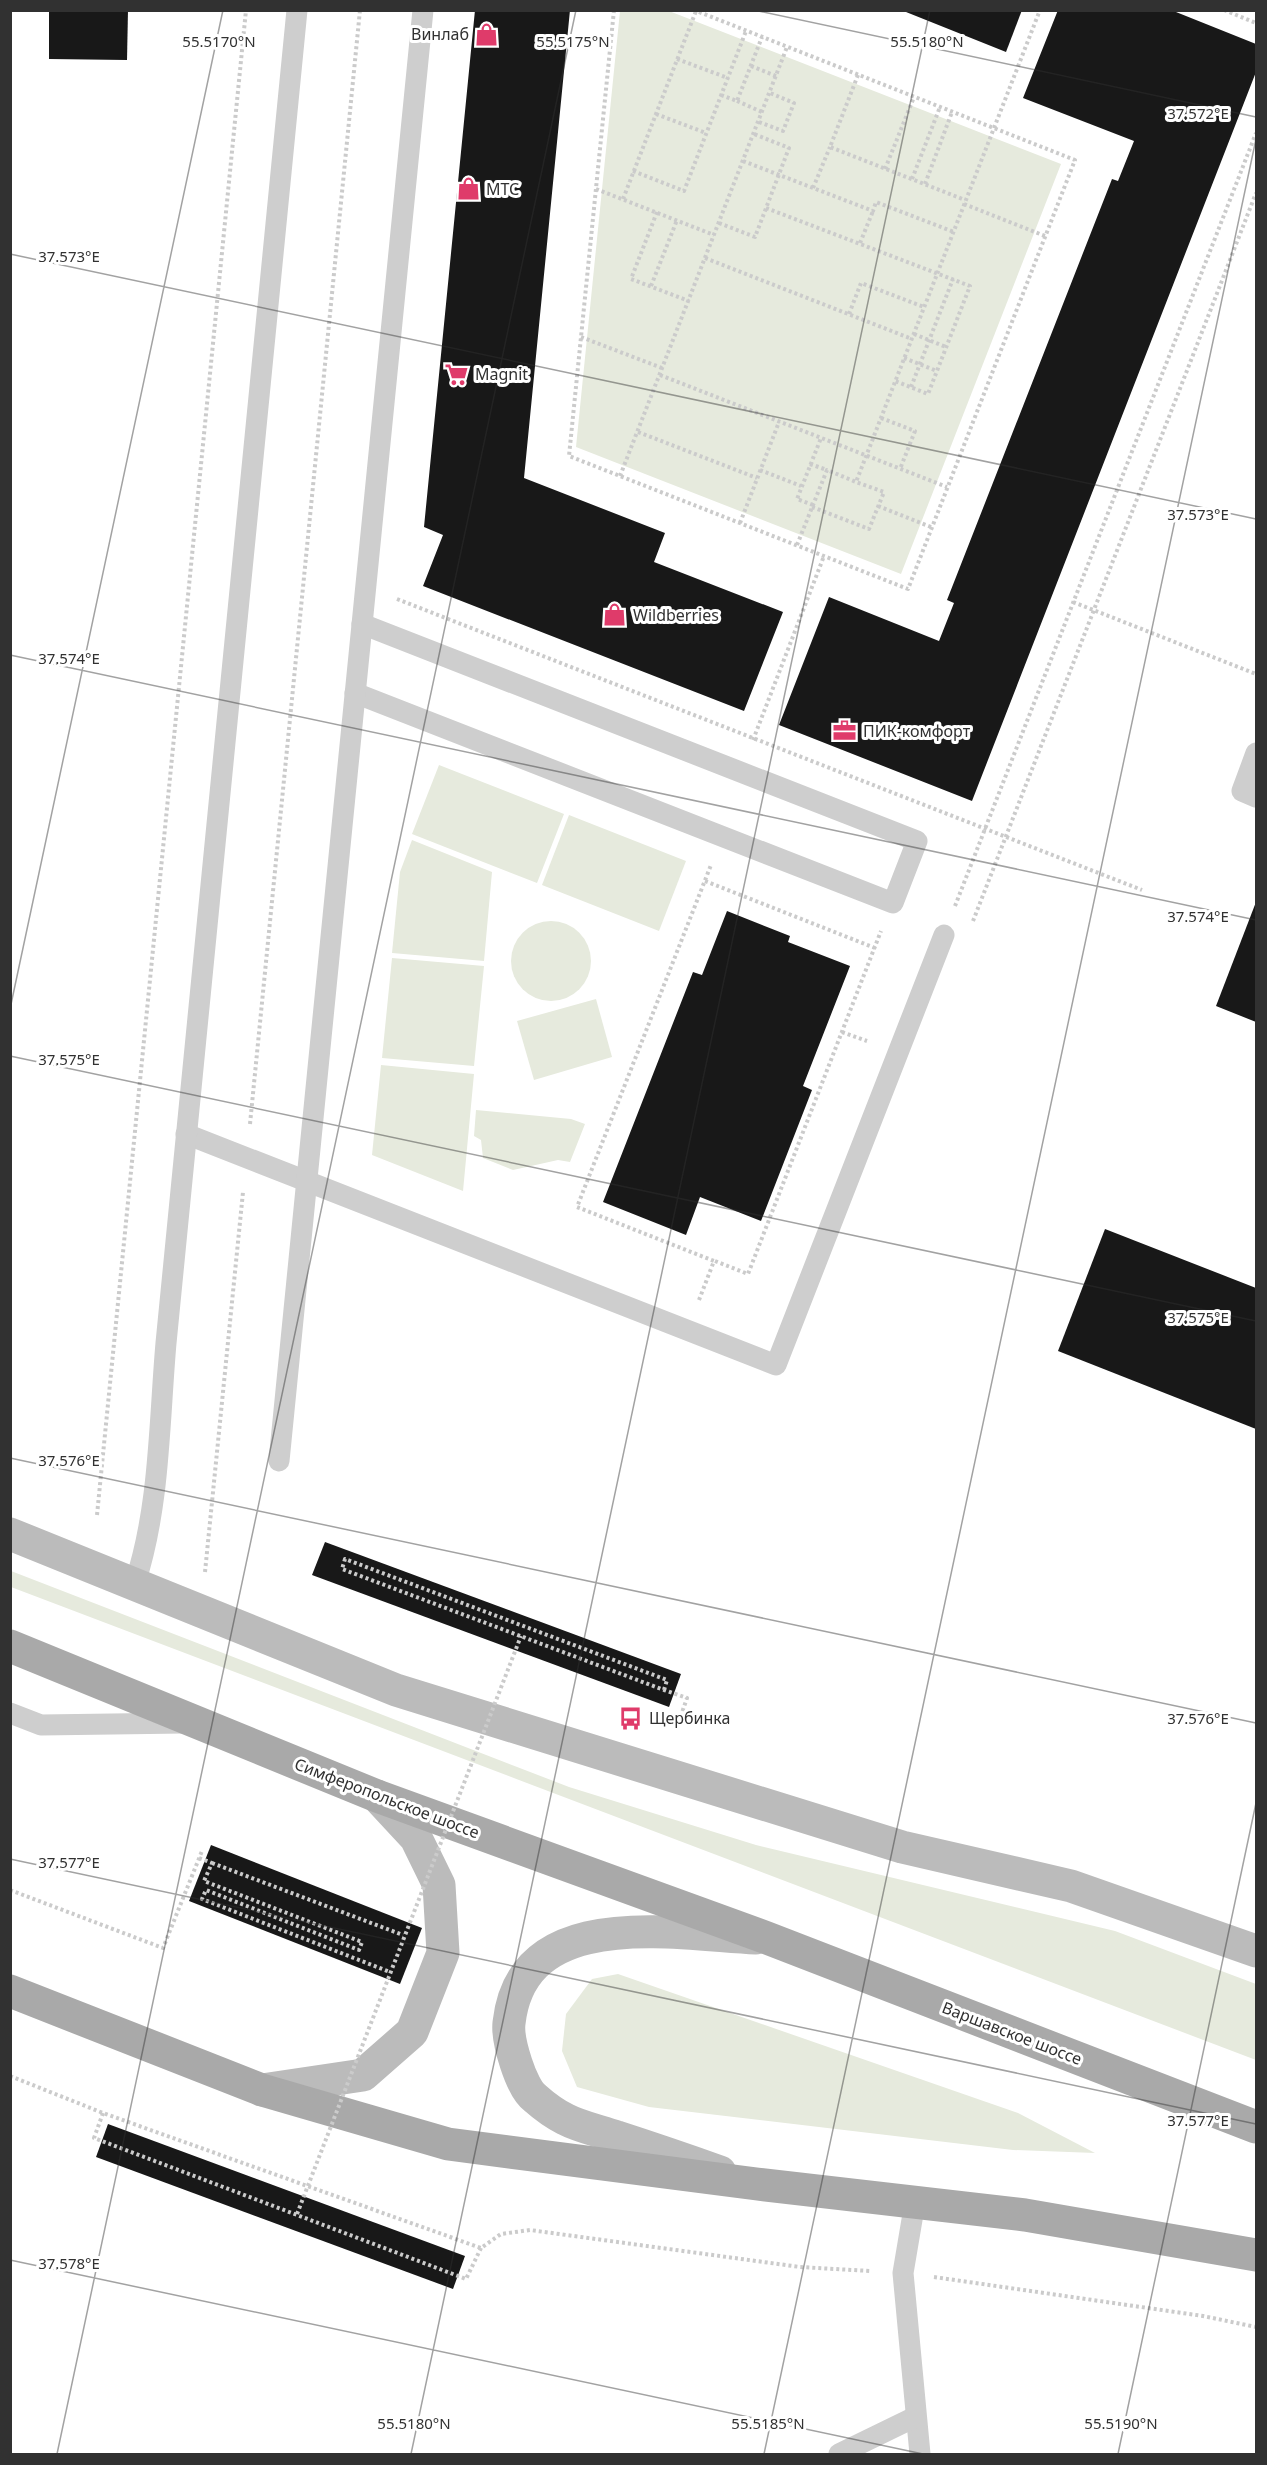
<svg xmlns="http://www.w3.org/2000/svg" width="1267" height="2465" font-family="'Noto Sans',sans-serif">
<style>
.green{fill:#e6eadd}
.building{fill:#181818}
.lines{fill:none;stroke-linecap:round;stroke-linejoin:round}
.path{stroke:#cbcbcb;stroke-width:4;stroke-dasharray:3 3;stroke-linecap:butt}
.lane{stroke:#cecece;stroke-width:21}
.secondary{stroke:#bbb;stroke-width:33}
.primary{stroke:#a9a9a9;stroke-width:33}
.path-bridge{stroke:#cbcbcb;stroke-width:4;stroke-dasharray:3 3;stroke-linecap:butt}
.ticks{fill:none;stroke:#313131;stroke-width:1.5;stroke-opacity:0.45}
.labels{text-anchor:middle;stroke-width:6;stroke-linejoin:round;paint-order:stroke}
.poi-label{font-size:16px;fill:#313131;stroke:#fff;text-anchor:start}
.street-label{font-size:16px;fill:#313131;stroke:#fff}
.ticks-label{font-size:15px;text-anchor:middle;fill:#313131;stroke:#fff;stroke-width:6;stroke-linejoin:round;paint-order:stroke}
</style>
<rect width="100%" height="100%" fill="#fff"/>
<g class="green">
<path d="M620,11H669L1061,164L901,574L576,447Z"/>
<path d="M439,765L564,814L537,883L412,834Z"/>
<path d="M569,815L686,861L659,931L542,885Z"/>
<path d="M412,840L492,872L484,961L392,953L400,872Z"/>
<circle cx="551" cy="961" r="40"/>
<path d="M392,958L484,966L474,1066L382,1058Z"/>
<path d="M596,999L612,1057L534,1080L517,1021Z"/>
<path d="M381,1065L474,1074L463,1191L372,1155Z"/>
<path d="M476,1110L571,1119L585,1124L570,1162L558,1160L513,1170L483,1158L481,1140L474,1136Z"/>
<path d="M11,1571L569,1787L756,1845L1115,1931L1256,1984V2060L11,1587Z"/>
<path d="M618,1974L1018,2113L1095,2153L1013,2150L649,2107L577,2087L562,2051L566,2014L592,1979Z"/>
</g>
<g class="building">
<path d="M49,10H128L127,60L49,59Z"/>
<path d="M475,10H570L524,478L665,533L654,562L783,612L744,711L423,586L443,535L424,527Z"/>
<path d="M901,10H1022L1006,52Z"/>
<path d="M1058,10H1171L1256,44V72L972,801L779,725L829,597L939,641L954,603L947,600L1112,179L1118,181L1134,141L1023,98Z"/>
<path d="M1256,902V1022L1216,1006Z"/>
<path d="M727,911L790,936L788,942L850,966L803,1086L812,1090L761,1221L700,1197L686,1235L603,1202L693,972L702,975Z"/>
<path d="M1105,1229L1256,1288V1429L1058,1351Z"/>
<path d="M325,1542L681,1674L669,1707L312,1575Z"/>
<path d="M211,1845L422,1928L400,1984L189,1901Z"/>
<path d="M108,2124L465,2256L453,2289L96,2157Z"/>
</g>
<g class="lines">
<g class="path">
<path d="M614,10L569,456L908,589L1075,160L694,10"/>
<path d="M1224,10L1256,23"/>
<path d="M677,59L728,78"/>
<path d="M751,66L776,76"/>
<path d="M858,75L830,147L965,200"/>
<path d="M721,95L737,101L762,37"/>
<path d="M737,101L762,112"/>
<path d="M656,114L706,133"/>
<path d="M759,122L783,131L794,103L770,93"/>
<path d="M743,161L873,211L876,202L954,232"/>
<path d="M885,169L914,97"/>
<path d="M633,171L684,191L746,31"/>
<path d="M912,179L940,107"/>
<path d="M925,184L952,112"/>
<path d="M813,188L830,147"/>
<path d="M596,189L714,235"/>
<path d="M623,199L696,11"/>
<path d="M964,204L1045,236"/>
<path d="M766,208L970,286L928,394L895,381"/>
<path d="M657,212L631,279L689,301"/>
<path d="M719,223L755,237L789,148L754,134"/>
<path d="M860,243L873,211"/>
<path d="M705,258L912,339"/>
<path d="M651,286L677,220"/>
<path d="M849,314L861,283L924,307"/>
<path d="M914,334L946,347"/>
<path d="M581,337L662,368"/>
<path d="M904,358L937,371"/>
<path d="M660,375L947,487"/>
<path d="M911,387L953,279"/>
<path d="M881,418L915,431L900,469"/>
<path d="M638,432L757,478"/>
<path d="M810,464L827,470"/>
<path d="M760,470L801,486"/>
<path d="M620,476L787,47"/>
<path d="M813,505L797,499L821,438"/>
<path d="M878,506L931,527"/>
<path d="M812,507L869,529L884,492L856,482"/>
<path d="M740,523L779,422"/>
<path d="M797,545L827,470L856,482L1040,10"/>
<path d="M397,599L1142,890"/>
<path d="M1073,602L1256,674"/>
<path d="M753,740L824,556"/>
<path d="M705,881L875,948"/>
<path d="M955,906L1256,133"/>
<path d="M973,921L1256,193"/>
<path d="M842,1032L867,1041"/>
<path d="M250,1124L360,10"/>
<path d="M715,1261L748,1274L881,931"/>
<path d="M699,1300L714,1261L577,1207L711,865"/>
<path d="M97,1515L246,10"/>
<path d="M205,1572L243,1192"/>
<path d="M664,1690L667,1680L345,1559L342,1569L664,1690L687,1698L677,1727"/>
<path d="M199,1858L212,1863L204,1881L362,1942L359,1950L206,1890L202,1899L390,1972"/>
<path d="M212,1863L403,1935"/>
<path d="M10,1890L163,1948L202,1851"/>
<path d="M10,2076L103,2113L481,2248L501,2234L530,2230L800,2267L870,2271"/>
<path d="M103,2113L94,2138L466,2279L481,2248"/>
<path d="M934,2277L1203,2316L1256,2327"/>
</g>
<g class="lane">
<path d="M355,693L893,903L917,841L362,624"/>
<path d="M1256,753L1242,791L1256,797"/>
<path d="M186,1134L776,1365L944,935"/>
<path d="M279,1461L423,10"/>
<path d="M135,1583C160,1506 159,1423 166,1343L297,10"/>
<path d="M10,1713L41,1725L184,1723"/>
<path d="M915,2202L903,2273L920,2454"/>
<path d="M839,2454L915,2417"/>
</g>
<g class="secondary">
<path d="M10,1534L396,1690L902,1847L1071,1886L1256,1951"/>
<path d="M262,2090L363,2075L412,2032L443,1953L439,1885L416,1838L377,1796"/>
<path d="M720,2172C686,2160 651,2148 617,2137C600,2131 580,2127 565,2119C555,2114 544,2106 535,2098C521,2088 507,2040 509,2023C522,1904 673,1934 756,1938"/>
</g>
<g class="primary">
<path d="M10,1646L377,1796L767,1938L1256,2127"/>
<path d="M10,1991L262,2090L448,2144L757,2184L1025,2215L1256,2255"/>
</g>
<path class="path-bridge" d="M297,2214L521,1636"/>
</g>
<path class="ticks" d="M754,10L1256,117M10,254L1256,519M10,655L1256,920M10,1009L223,10M10,1056L1256,1321M10,1458L1256,1723M10,1859L1256,2124M10,2260L923,2454M57,2454L576,10M411,2454L930,10M764,2454L1256,139M1118,2454L1256,1803"/>
<defs>
<symbol id="shop-bare" viewBox="-9 -9 18 18"><path d="M-5-2.5h2.3a2.7 3.5 0 0 1 5.4 0H5L5.5 6h-11ZM-1.5-2.5h3a1.5 2.3 0 0 0-3 0Z" fill="#df3b6a" stroke="#fff" stroke-width="2.5" paint-order="stroke"/></symbol>
<symbol id="supermarket-bare" viewBox="-9 -9 18 18"><path d="M-6-5.5h2.5l.6 2H6L4.5 2H-2.5L-4.4-4H-6ZM-1.5 3.2a1.3 1.3 0 1 0 .1 0ZM3 3.2a1.3 1.3 0 1 0 .1 0Z" fill="#df3b6a" stroke="#fff" stroke-width="2.5" paint-order="stroke"/></symbol>
<symbol id="office-bare" viewBox="-9 -9 18 18"><path d="M-6-3h4V-5.5h4V-3h4V5H-6ZM-1-4.5V-3h2v-1.5ZM-6 0V1H6V0Z" fill="#df3b6a" stroke="#fff" stroke-width="2.5" paint-order="stroke"/></symbol>
<symbol id="bus-bare" viewBox="-9 -9 18 18"><path d="M-5-6H5V4H4V6H2V4H-2V6H-4V4H-5ZM-3.5-4V0h7V-4ZM-3.5 1.2v1.5H-2V1.2ZM2 1.2v1.5H3.5V1.2Z" fill="#df3b6a" stroke="#fff" stroke-width="2.5" paint-order="stroke"/></symbol>
</defs>
<g fill-rule="evenodd">
<use href="#shop-bare" x="470" y="18" width="33" height="33"/>
<use href="#shop-bare" x="452" y="172" width="33" height="33"/>
<use href="#supermarket-bare" x="440" y="358" width="33" height="33"/>
<use href="#shop-bare" x="598" y="598" width="33" height="33"/>
<use href="#office-bare" x="828" y="714" width="33" height="33"/>
<use href="#bus-bare" x="614" y="1702" width="33" height="33"/>
</g>
<g class="labels">
<g class="poi-label">
<text x="469" y="40" text-anchor="end">Винлаб</text>
<text x="486" y="195">МТС</text>
<text x="475" y="380">Magnit</text>
<text x="633" y="621">Wildberries</text>
<text x="863" y="737">ПИК-комфорт</text>
<text x="649" y="1724">Щербинка</text>
</g>
<g class="street-label">
<text transform="translate(387 1798) rotate(21)" y="6">Симферопольское шоссе</text>
<text transform="translate(1012 2033) rotate(21)" y="6">Варшавское шоссе</text>
</g>
</g>
<g class="ticks-label">
<text x="219" y="47">55.5170°N</text>
<text x="573" y="47">55.5175°N</text>
<text x="927" y="47">55.5180°N</text>
<text x="1198" y="119">37.572°E</text>
<text x="69" y="262">37.573°E</text>
<text x="1198" y="520">37.573°E</text>
<text x="69" y="664">37.574°E</text>
<text x="1198" y="922">37.574°E</text>
<text x="69" y="1065">37.575°E</text>
<text x="1198" y="1323">37.575°E</text>
<text x="69" y="1466">37.576°E</text>
<text x="1198" y="1724">37.576°E</text>
<text x="69" y="1868">37.577°E</text>
<text x="1198" y="2126">37.577°E</text>
<text x="69" y="2269">37.578°E</text>
<text x="414" y="2429">55.5180°N</text>
<text x="768" y="2429">55.5185°N</text>
<text x="1121" y="2429">55.5190°N</text>
</g>
<rect width="1267" height="2465" fill="none" stroke="#313131" stroke-width="24"/>
</svg>
